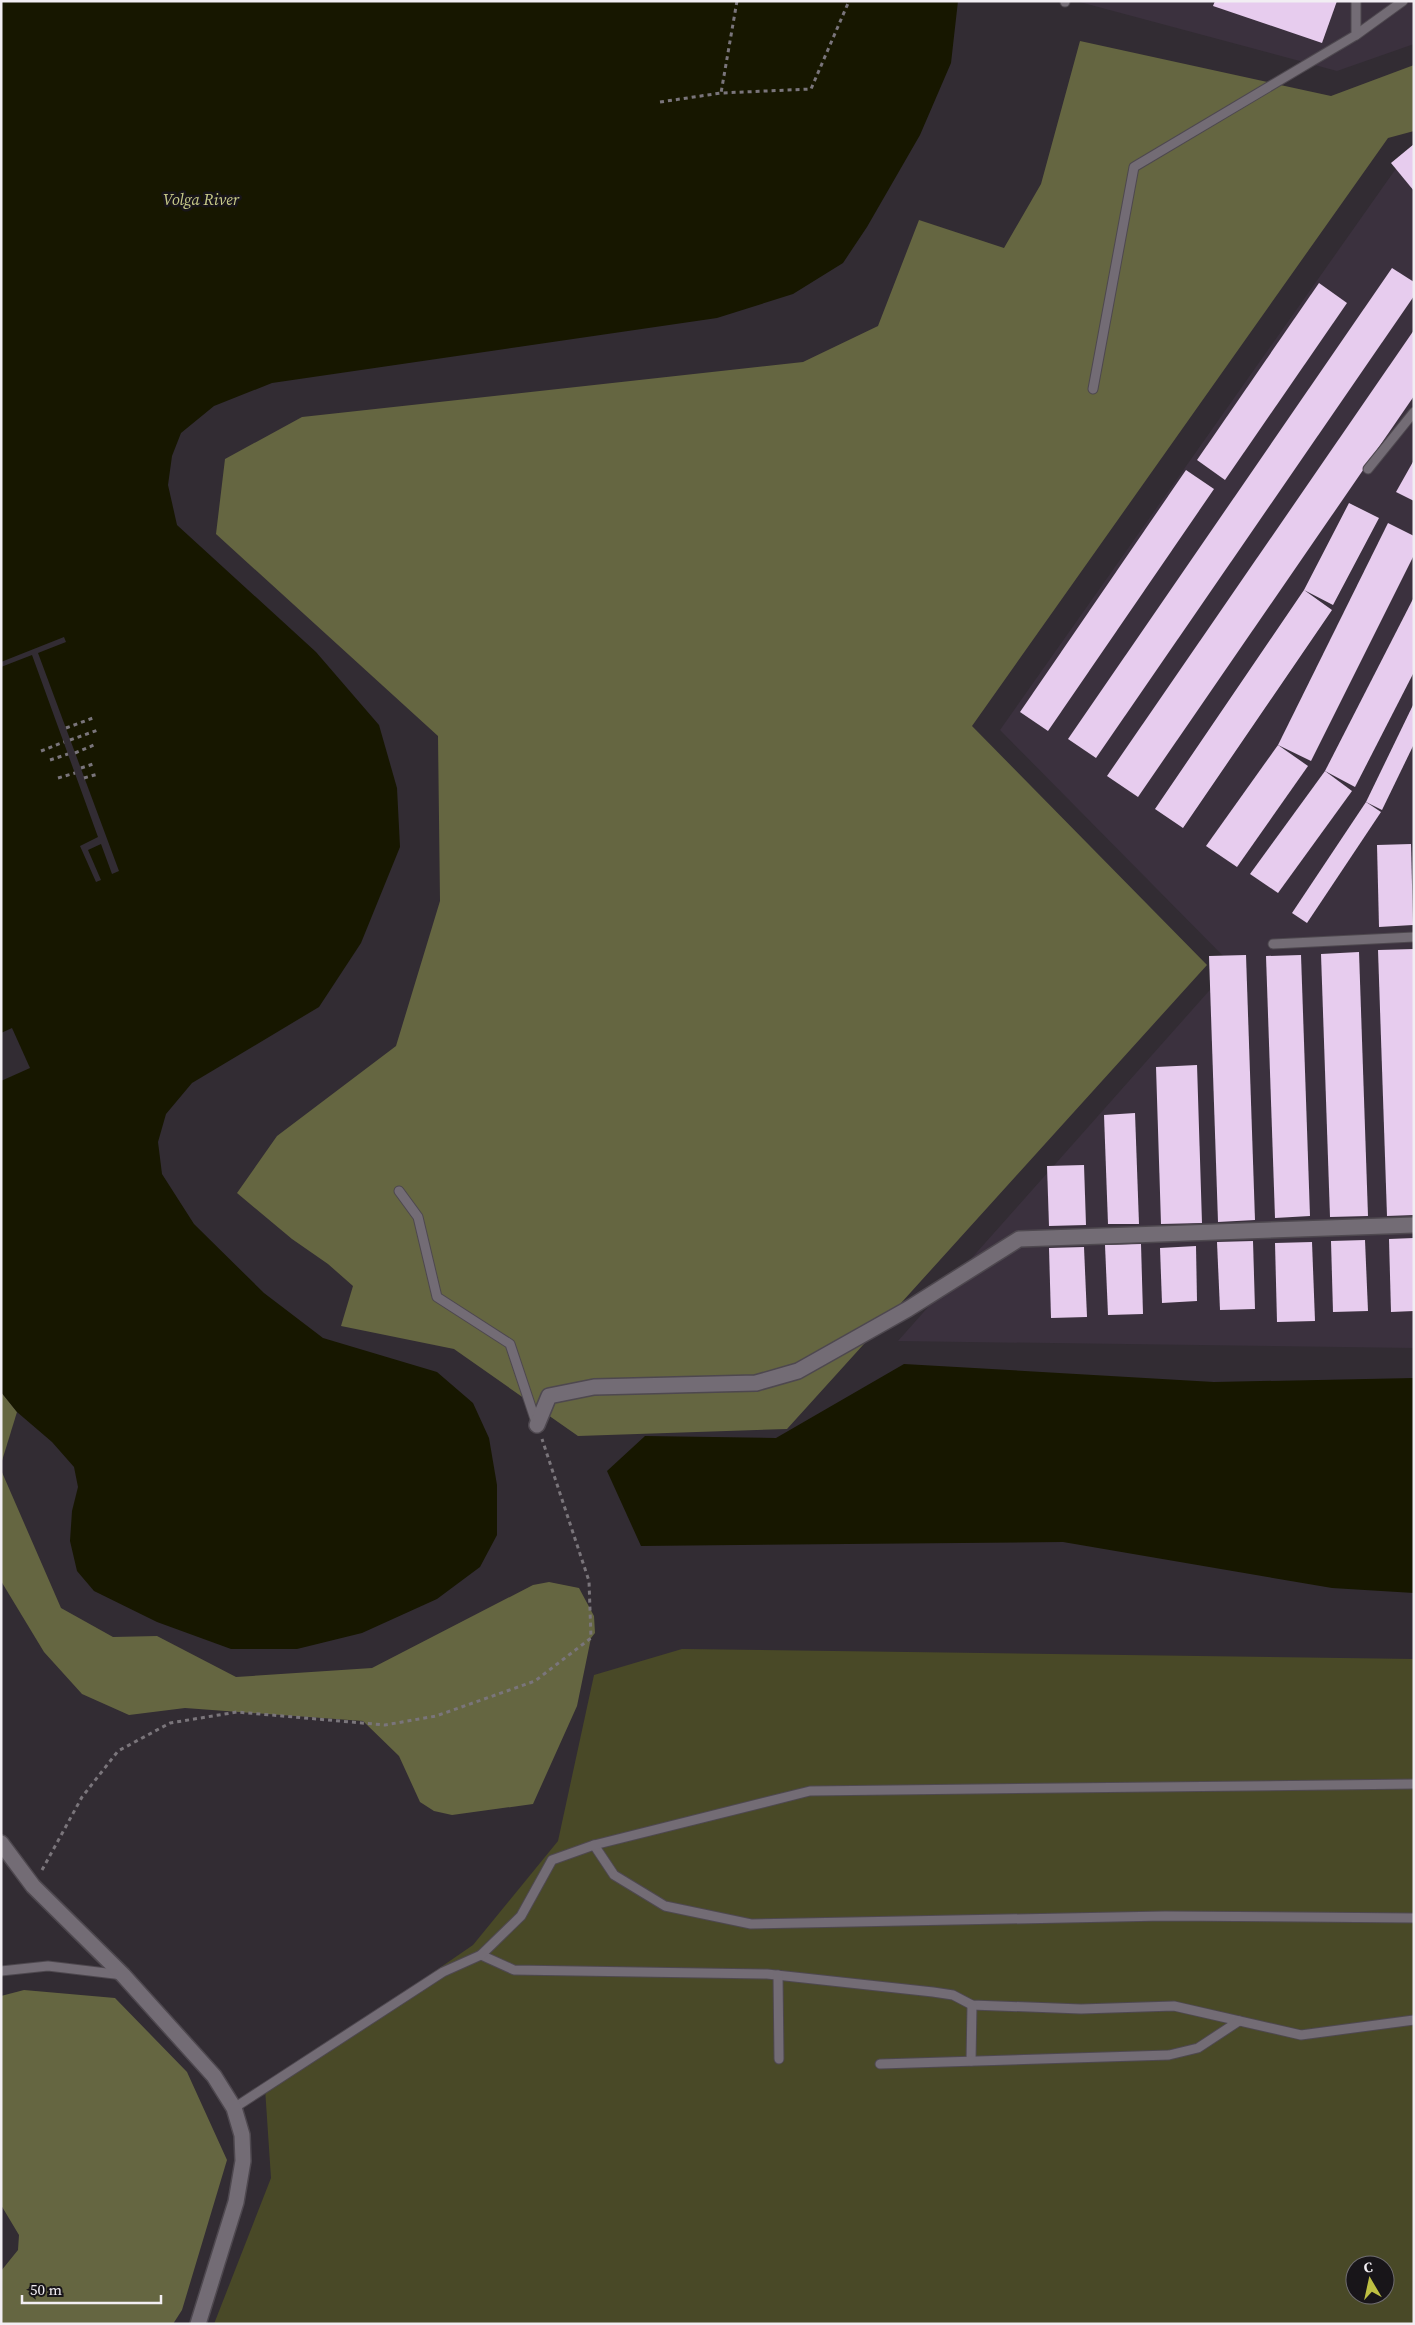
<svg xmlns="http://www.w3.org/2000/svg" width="1415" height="2325" font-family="'Source Serif 4',serif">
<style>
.built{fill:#3b313e}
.green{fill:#494927;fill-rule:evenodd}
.forest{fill:#656641}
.water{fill:#171700}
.pier{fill:#322c33}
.building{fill:#e7ccee}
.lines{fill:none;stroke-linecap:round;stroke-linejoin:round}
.service-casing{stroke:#4e484f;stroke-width:11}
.minor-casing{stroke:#4e484f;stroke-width:18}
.path{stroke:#7a757b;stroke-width:3;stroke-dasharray:4 4;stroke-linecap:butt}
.service{stroke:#736c75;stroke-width:9}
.minor{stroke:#736c75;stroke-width:15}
.labels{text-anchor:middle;stroke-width:5;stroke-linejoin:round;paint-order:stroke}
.water-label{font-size:16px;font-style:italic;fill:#c9cb8a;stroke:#181519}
</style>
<rect width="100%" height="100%" fill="#322c33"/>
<g class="built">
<path d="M1076,1H1414V44L1337,71Z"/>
<path d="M1414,143V1348L898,1341L1232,965L1000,730Z"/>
</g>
<path class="green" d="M682,1649L1414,1659V2324H214L271,2178L265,2088L473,1945L558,1841L594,1675ZM1355,2265H1385V2295H1355Z"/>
<g class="forest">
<path d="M1080,41L1331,96L1414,65V131L1388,138L972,726L1207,965L787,1429L578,1436L454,1349L341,1326L353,1286L328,1264L292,1239L237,1193L277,1136L396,1046L440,901L438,736L216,534L225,459L302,417L803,362L878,326L919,220L1004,248L1041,184Z"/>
<path d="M1,1392L17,1412L1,1464Z"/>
<path d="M1,1470L61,1608L113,1637L157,1636L236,1677L372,1668L533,1585L549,1582L579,1588L594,1616L595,1633L591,1638L577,1706L533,1804L452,1815L434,1811L420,1802L399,1756L363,1721L185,1708L129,1715L82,1694L44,1652L1,1581Z"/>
<path d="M24,1990L115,1998L187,2072L227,2160L182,2310L173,2324H1V2271L18,2250L19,2235L1,2205V1996Z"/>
</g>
<g class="water">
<path d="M1,1H958L951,63L920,135L867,227L843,263L793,294L717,318L272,383L214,406L181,433L172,456L168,485L177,525L316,652L379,725L397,788L400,847L361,943L319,1007L192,1083L166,1114L158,1142L162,1174L194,1224L264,1293L323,1338L437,1372L473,1403L489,1438L497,1485V1535L480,1567L437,1599L362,1633L297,1649H231L157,1622L94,1591L77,1571L70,1541L72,1511L78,1487L74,1467L52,1442L17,1412L1,1392Z"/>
<path d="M904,1364L1214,1382L1414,1378V1593L1332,1588L1063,1542L641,1546L607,1471L645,1436L776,1438Z"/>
</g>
<g class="pier">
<path d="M64,637L66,642L38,653L119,871L112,874L101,844L88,850L101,880L96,882L80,846L98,837L32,655L1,667V662Z"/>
<path d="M12,1028L30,1068L1,1081V1033Z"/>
</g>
<g class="building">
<path d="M1215,1H1337L1322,43L1213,6Z"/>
<path d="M1414,144V191L1391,163Z"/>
<path d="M1392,268L1414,282V296L1096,758L1068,739Z"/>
<path d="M1319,283L1347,303L1225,480L1197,460Z"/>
<path d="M1414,330V396L1138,797L1107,776Z"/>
<path d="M1414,460V501L1396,492Z"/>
<path d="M1186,470L1214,489L1048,731L1020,712Z"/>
<path d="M1349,503L1379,518L1333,605L1304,590L1332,610L1183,828L1155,809L1304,590Z"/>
<path d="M1388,523L1414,536V555L1311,761L1278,745Z"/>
<path d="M1414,597V672L1355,787L1325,771Z"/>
<path d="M1414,703V744L1382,810L1366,802Z"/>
<path d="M1278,745L1308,766L1237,867L1206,846Z"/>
<path d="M1325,771L1352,791L1278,893L1250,874Z"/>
<path d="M1366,802L1381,812L1307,923L1292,913Z"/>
<path d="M1411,844L1413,925L1379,927L1377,845Z"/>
<path d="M1414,949V1215L1387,1216L1378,950Z"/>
<path d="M1359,952L1368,1216L1330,1217L1321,954Z"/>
<path d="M1246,955L1255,1220L1218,1222L1209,956Z"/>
<path d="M1301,955L1310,1216L1275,1218L1266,956Z"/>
<path d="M1197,1065L1202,1223L1161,1224L1156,1067Z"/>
<path d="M1135,1113L1139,1224H1108L1104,1115Z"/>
<path d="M1084,1165L1086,1225L1049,1226L1047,1166Z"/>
<path d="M1414,1238V1311L1391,1312L1389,1239Z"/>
<path d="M1365,1240L1368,1311L1333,1312L1331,1241Z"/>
<path d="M1253,1241L1255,1309L1220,1310L1217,1242Z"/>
<path d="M1312,1242L1315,1321L1277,1322L1275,1243Z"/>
<path d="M1141,1244L1143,1314L1108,1315L1105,1245Z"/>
<path d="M1196,1246L1197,1301L1162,1303L1160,1248Z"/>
<path d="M1084,1247L1087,1317L1051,1318L1049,1248Z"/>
</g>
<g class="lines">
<defs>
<g id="service">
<path d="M1065,1V2"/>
<path d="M1356,35L1403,1"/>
<path d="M1093,389L1134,167L1356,35V1"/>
<path d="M1368,469L1414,412"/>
<path d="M1273,944L1414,937"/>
<path d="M399,1191L418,1217L437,1297L510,1344L537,1425"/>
<path d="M594,1845L614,1875L665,1906L751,1924L1165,1916L1414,1918"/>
<path d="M481,1955L514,1970L767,1974L933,1992L953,1995L972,2005L1081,2009L1174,2006L1301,2035L1414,2020"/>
<path d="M1,1971L48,1966L123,1975"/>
<path d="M778,1975L779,2059"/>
<path d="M971,2061L972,2005"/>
<path d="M880,2064L1169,2055L1198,2048L1239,2021"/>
<path d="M234,2108L443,1972L481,1955L521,1916L552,1860L594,1845L810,1791L1414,1784"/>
</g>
<g id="minor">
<path d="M537,1425L549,1396L594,1387L756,1383L798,1371L908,1309L1019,1239L1414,1225"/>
<path d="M1,1843L33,1886L123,1975L214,2076L234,2108L242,2135L243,2161L236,2202L198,2324"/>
</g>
</defs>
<use href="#service" class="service-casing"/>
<use href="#minor" class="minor-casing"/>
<g class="path">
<path d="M737,1L721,93L811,89L849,1"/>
<path d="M660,102L721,93"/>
<path d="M66,728L93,718"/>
<path d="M70,740L98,730"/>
<path d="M41,751L64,742"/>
<path d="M75,753L94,745"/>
<path d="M50,760L68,754"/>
<path d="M81,768L96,763"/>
<path d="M58,778L75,773"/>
<path d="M84,778L98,774"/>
<path d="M42,1870L82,1797L118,1751L170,1723L237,1712L385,1725L436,1716L535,1681L591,1638L589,1581L542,1439"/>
</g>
<use href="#service" class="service"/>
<use href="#minor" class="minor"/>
</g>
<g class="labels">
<g class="water-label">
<text x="201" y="205">Volga River</text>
</g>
</g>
<rect width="1415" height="2325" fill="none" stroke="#f2eef3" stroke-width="5"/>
<g transform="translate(1370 2280) rotate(351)"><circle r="24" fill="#181519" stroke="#6f6c70"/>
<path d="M0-4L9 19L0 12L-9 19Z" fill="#bebf42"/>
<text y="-8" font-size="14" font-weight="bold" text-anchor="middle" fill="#f2eef3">С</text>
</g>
<path d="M22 2295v8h139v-8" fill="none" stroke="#f2eef3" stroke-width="2.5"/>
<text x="30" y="2295" font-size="15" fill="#f2eef3" stroke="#181519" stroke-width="4" paint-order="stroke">50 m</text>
</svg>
